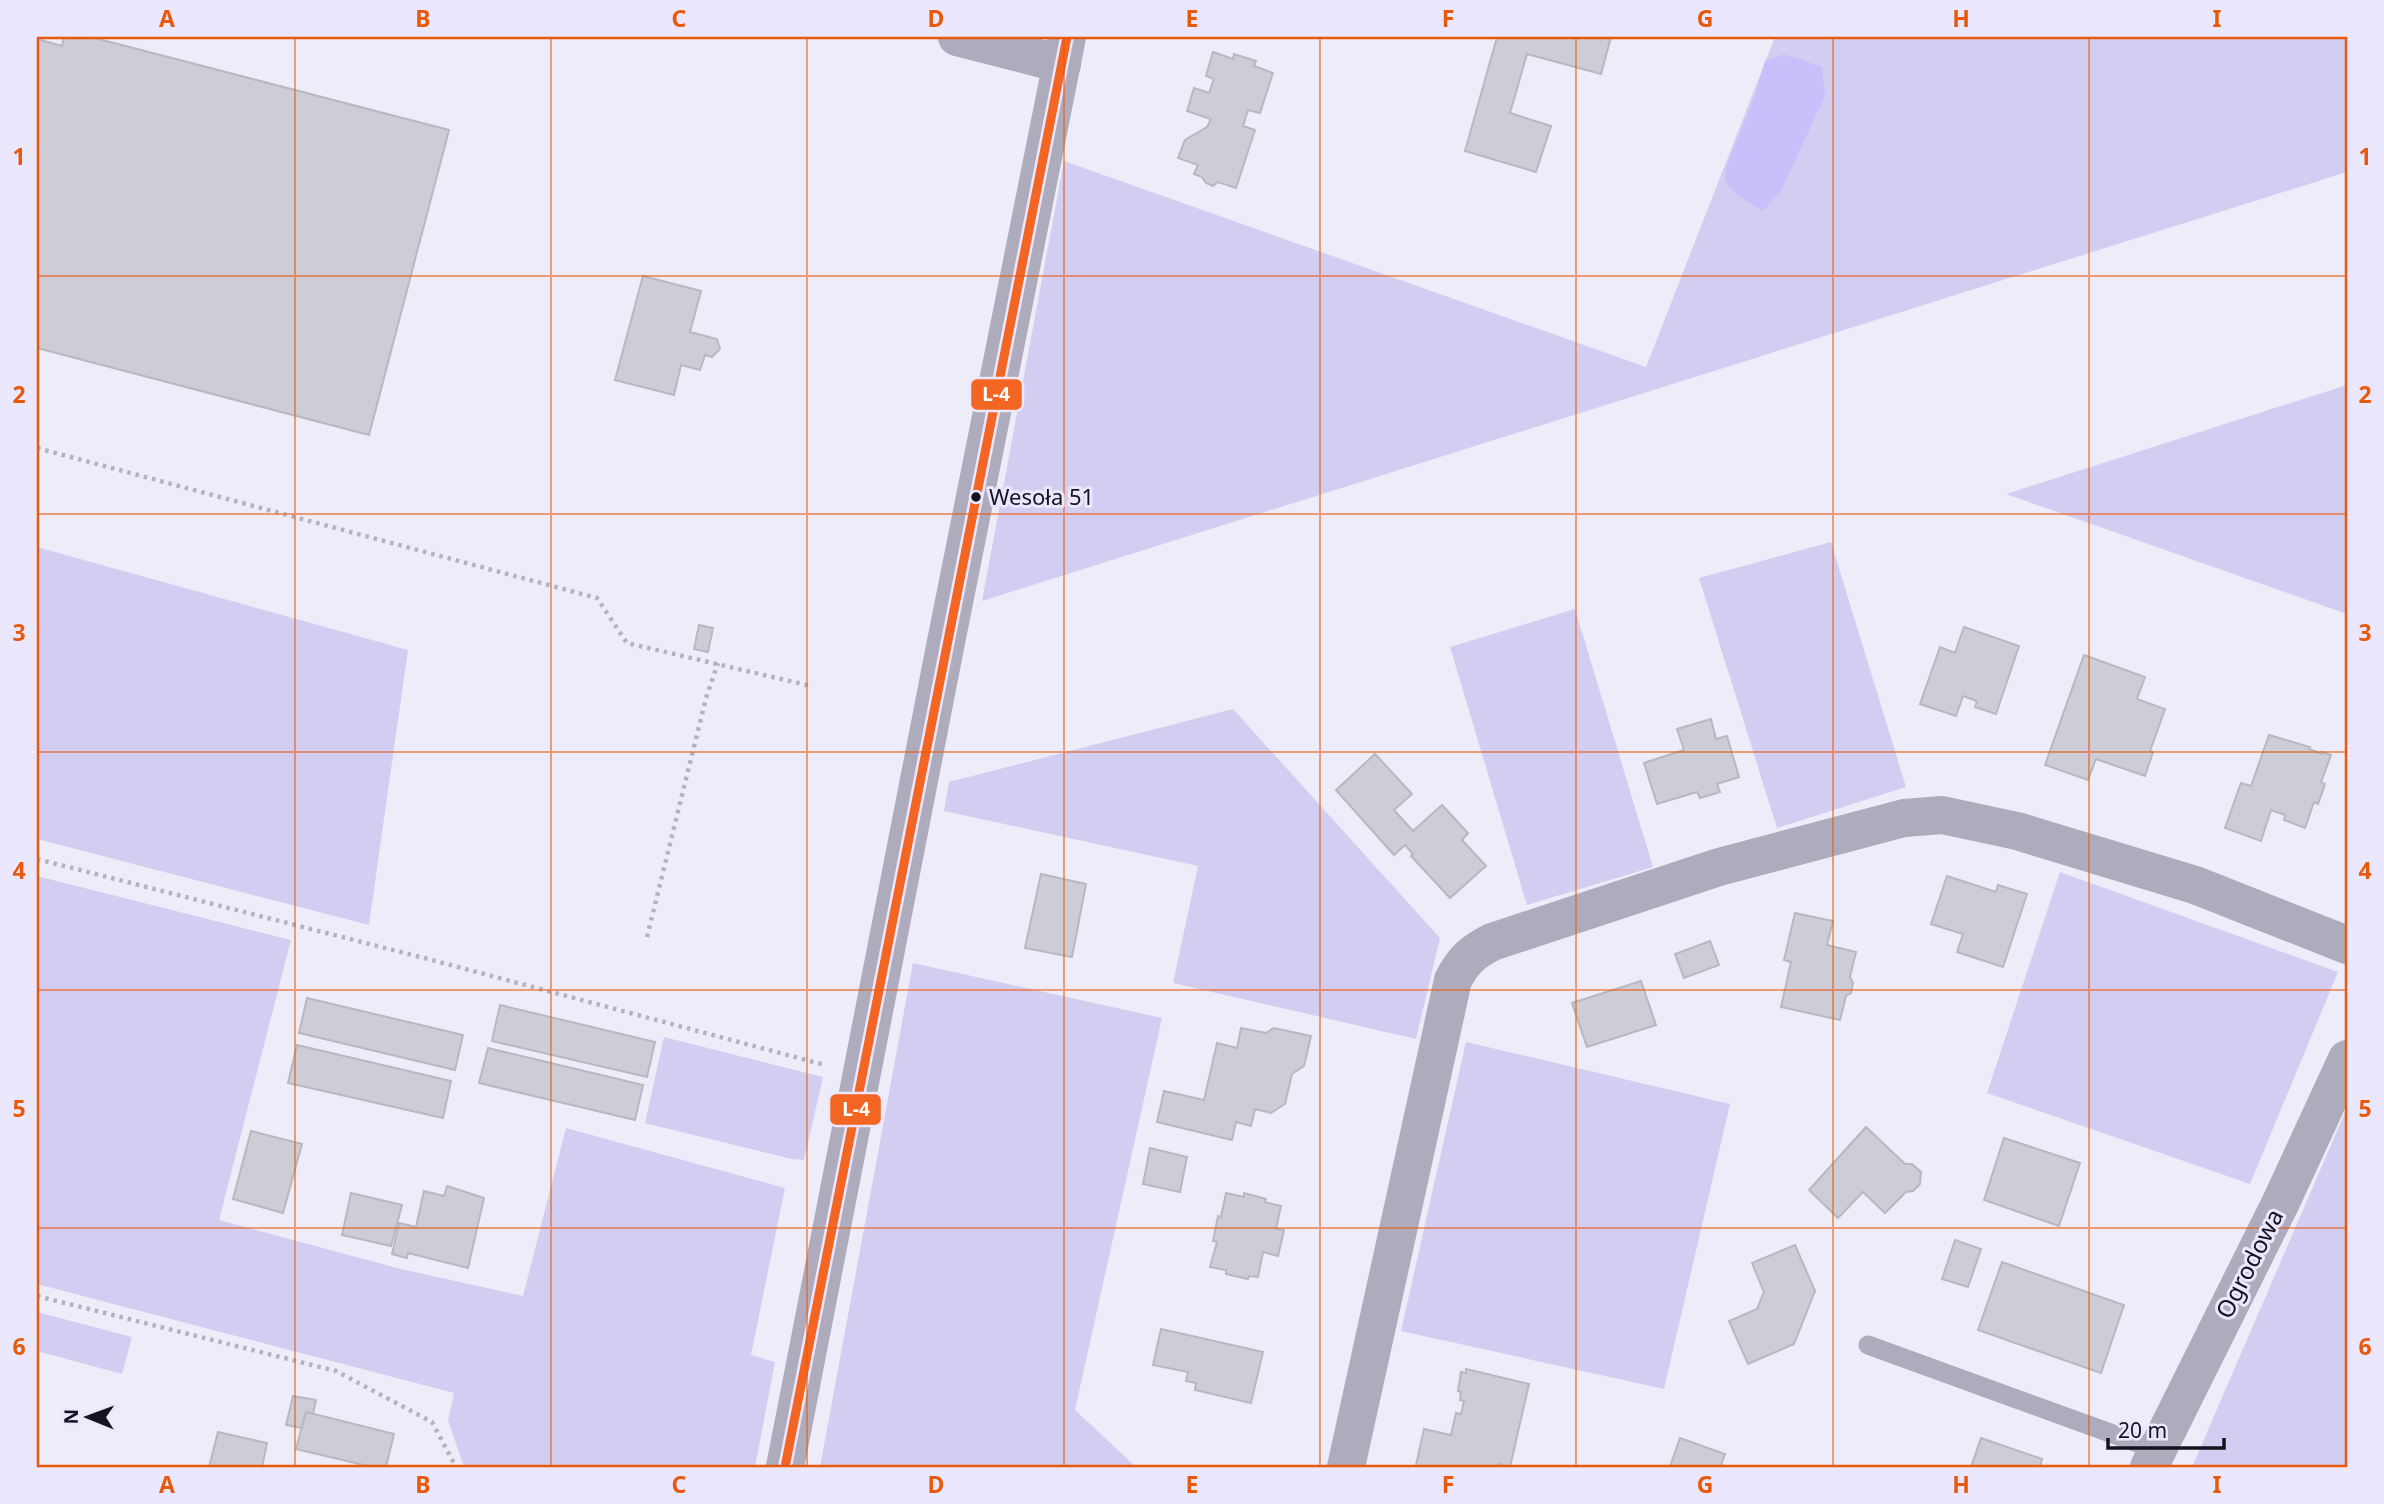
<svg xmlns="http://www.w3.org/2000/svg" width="2384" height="1504" font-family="'Noto Sans',sans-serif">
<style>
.green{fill:#d4cdf2}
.water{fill:#cabefb}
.building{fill:#ceccd7;stroke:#b9b7c1;stroke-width:2}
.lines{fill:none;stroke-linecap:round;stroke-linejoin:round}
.path{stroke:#b4b2bf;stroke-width:4.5;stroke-dasharray:3.5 5;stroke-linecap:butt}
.lane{stroke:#adabbc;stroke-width:19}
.street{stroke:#adabbc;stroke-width:38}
.bus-1-casing{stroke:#eae7fe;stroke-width:14}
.bus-1{stroke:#f26522;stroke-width:9}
.grid{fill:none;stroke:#e8590c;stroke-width:2;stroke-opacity:0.55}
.bus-dot{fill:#15131d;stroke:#eae7fe;stroke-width:2.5}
.labels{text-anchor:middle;stroke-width:6;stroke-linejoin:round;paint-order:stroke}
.bus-label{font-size:22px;fill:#15131d;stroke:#eae7fe;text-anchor:start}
.street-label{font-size:24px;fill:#15131d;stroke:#eae7fe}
.line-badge{stroke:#eae7fe;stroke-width:2.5}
.badge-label{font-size:19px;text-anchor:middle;font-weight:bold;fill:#fff}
.neatline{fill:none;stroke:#e8590c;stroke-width:2.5}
.grid-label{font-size:23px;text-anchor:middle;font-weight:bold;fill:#e8590c}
</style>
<rect width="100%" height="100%" fill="#eeecf9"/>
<g class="green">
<path d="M1775,37H2347V172L982,601L1064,161L1646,367Z"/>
<path d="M2347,385V614L2006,494Z"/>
<path d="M1831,542L1906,787L1777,828L1699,578Z"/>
<path d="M37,547L408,650L369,925L37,839Z"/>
<path d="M1575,609L1653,867L1527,905L1450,647Z"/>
<path d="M1233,709L1440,938L1416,1039L1173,983L1198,866L944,811L949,782Z"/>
<path d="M2060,872L2338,972L2250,1184L1987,1093Z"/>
<path d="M37,876L291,940L219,1220L401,1269L523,1296L566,1128L785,1188L751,1355L775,1362L755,1467H464L448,1420L454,1393L37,1284Z"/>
<path d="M913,963L1162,1018L1075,1410L1136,1467H820Z"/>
<path d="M664,1037L823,1077L804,1160L791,1159L645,1123Z"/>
<path d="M1466,1042L1730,1104L1664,1389L1401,1331Z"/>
<path d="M2347,1108V1467H2192Z"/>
<path d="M37,1312L132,1337L122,1374L37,1351Z"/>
</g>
<path class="water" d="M1784,54L1822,67L1825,96L1781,191L1763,211L1737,195L1725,181L1726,167L1755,96L1765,61Z"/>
<g class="building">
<path d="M64,37H91L449,130L369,435L37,348V39L62,46Z"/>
<path d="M1497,37H1611L1601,74L1527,54L1510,113L1551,126L1536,172L1465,151Z"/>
<path d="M1213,52L1233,59L1234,54L1256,61L1254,66L1273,73L1260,113L1248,110L1243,126L1255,130L1236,188L1218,182L1213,186L1206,183L1202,177L1194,174L1198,165L1178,158L1185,140L1207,127L1211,119L1187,111L1194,88L1209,93L1214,79L1206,76Z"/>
<path d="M643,276L701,291L690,332L717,339L720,349L712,357L705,355L700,370L681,365L674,395L615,380Z"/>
<path d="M699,625L713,628L708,652L694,649Z"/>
<path d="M1964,627L2019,646L1996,714L1975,707L1977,701L1963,696L1956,716L1920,704L1940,647L1955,653Z"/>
<path d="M2084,655L2145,677L2137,699L2165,709L2150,751L2153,752L2145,776L2096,759L2088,780L2045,765Z"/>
<path d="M1711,719L1716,739L1727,736L1739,777L1717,784L1720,792L1700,798L1697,792L1657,804L1644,763L1684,750L1677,729Z"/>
<path d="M2269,735L2310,747L2309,749L2322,754V752L2331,755L2321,782L2325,784L2318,804L2314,802L2305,828L2284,820L2285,815L2271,810L2261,841L2225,828L2241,783L2251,786Z"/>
<path d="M1375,754L1412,794L1394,810L1413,831L1442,805L1468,833L1462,840L1486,866L1450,898L1411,856L1413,854L1405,845L1394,855L1336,790Z"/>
<path d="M1041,874L1086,884L1072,957L1025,948Z"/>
<path d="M1947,876L1996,892L1998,885L2027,894L2003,967L1957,952L1963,934L1931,924Z"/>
<path d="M1795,913L1833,921L1827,945L1856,952L1850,977L1853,983L1851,993L1846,996L1840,1020L1781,1007L1791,962L1784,960Z"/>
<path d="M1710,941L1719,965L1684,978L1675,954Z"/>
<path d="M1641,981L1656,1025L1587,1047L1572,1003Z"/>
<path d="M307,998L463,1035L455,1070L299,1033Z"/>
<path d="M500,1005L655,1042L647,1077L492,1041Z"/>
<path d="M1241,1028L1266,1033L1274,1028L1311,1036L1304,1066L1292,1074L1285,1104L1271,1113L1255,1109L1251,1126L1236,1122L1232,1140L1157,1122L1164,1091L1204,1100L1217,1043L1237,1048Z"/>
<path d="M297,1045L451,1081L443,1118L288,1083Z"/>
<path d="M488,1048L643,1085L635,1120L479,1083Z"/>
<path d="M1866,1127L1905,1164H1912L1921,1172L1920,1184L1913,1191L1906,1192L1885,1213L1863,1192L1838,1218L1809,1190Z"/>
<path d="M251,1131L302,1144L283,1213L233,1199Z"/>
<path d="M2004,1138L2080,1163L2059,1226L1984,1200Z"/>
<path d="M1150,1148L1187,1157L1180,1192L1143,1184Z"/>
<path d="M447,1186L484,1198L468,1268L408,1253L407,1258L392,1254L399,1223L416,1227L424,1191L444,1196Z"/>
<path d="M351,1193L402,1205L391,1246L342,1235Z"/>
<path d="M1226,1193L1244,1197V1193L1266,1199L1265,1202L1281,1206L1276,1229L1284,1230L1278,1256L1263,1252L1258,1277L1249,1276L1248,1279L1226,1274V1270L1210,1267L1217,1242L1213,1241L1218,1216L1221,1217Z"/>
<path d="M1955,1240L1981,1249L1968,1287L1942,1279Z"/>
<path d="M1795,1245L1815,1291L1794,1344L1748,1364L1729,1321L1757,1309L1764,1292L1752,1263Z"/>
<path d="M2002,1262L2124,1305L2101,1373L1978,1330Z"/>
<path d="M1161,1329L1263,1352L1251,1403L1195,1390L1196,1383L1186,1381L1188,1372L1153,1365Z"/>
<path d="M1466,1369L1529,1384L1510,1467L1499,1464L1498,1467H1424L1416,1465L1424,1429L1451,1435L1456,1413L1461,1414L1464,1401L1460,1400L1461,1392L1458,1391L1461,1372L1466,1373Z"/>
<path d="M293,1396L316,1400L313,1414L306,1412L302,1428L286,1425Z"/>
<path d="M306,1412L394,1434L386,1467H372L296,1449Z"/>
<path d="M218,1432L267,1443L262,1467H209Z"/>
<path d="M1680,1438L1725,1454L1721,1465L1728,1467H1670Z"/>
<path d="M1981,1438L2042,1459L2040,1467H1971Z"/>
</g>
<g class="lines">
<g class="path">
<path d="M37,448L597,598L627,643L811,686"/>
<path d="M37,859L428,959L825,1065"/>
<path d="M647,937L706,698L718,663"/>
<path d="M37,1296L336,1371L432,1422L456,1467"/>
</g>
<path class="lane" d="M1868,1345L2157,1450"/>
<g class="street">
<path d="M957,37L1062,64"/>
<path d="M785,1467L945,647L1067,37"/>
<path d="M1346,1467L1453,980C1463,961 1472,952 1492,942L1719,867L1904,818L1942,815L2017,831L2195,885L2347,945"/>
<path d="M2149,1467L2281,1202L2347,1059"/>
</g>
<defs>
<path id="bus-1" d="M785,1467L1067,37"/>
</defs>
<use href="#bus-1" class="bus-1-casing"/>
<use href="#bus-1" class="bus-1"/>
</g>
<path class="grid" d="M295,37V1467M551,37V1467M807,37V1467M1064,37V1467M1320,37V1467M1576,37V1467M1833,37V1467M2089,37V1467M37,276H2347M37,514H2347M37,752H2347M37,990H2347M37,1228H2347"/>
<circle class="bus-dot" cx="976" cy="497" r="6"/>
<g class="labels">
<g class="bus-label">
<text x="989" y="505">Wesoła 51</text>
</g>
<g class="street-label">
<text transform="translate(2250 1264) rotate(-63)" y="8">Ogrodowa</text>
</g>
</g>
<g class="line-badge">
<rect x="970" y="378" width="53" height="33" rx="7" fill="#f26522"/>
<rect x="829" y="1093" width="53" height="33" rx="7" fill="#f26522"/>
</g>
<g class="badge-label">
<text x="996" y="401">L-4</text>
<text x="856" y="1116">L-4</text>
</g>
<rect width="2384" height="1504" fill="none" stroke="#eae7fe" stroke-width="77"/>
<g transform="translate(88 1417) rotate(271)" stroke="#eae7fe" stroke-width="5" paint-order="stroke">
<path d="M0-5L12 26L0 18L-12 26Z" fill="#15131d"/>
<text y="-10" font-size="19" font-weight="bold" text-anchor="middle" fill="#15131d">N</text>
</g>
<path d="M2108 1438v10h116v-10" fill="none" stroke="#15131d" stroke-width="3.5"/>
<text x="2118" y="1438" font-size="21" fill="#15131d" stroke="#eae7fe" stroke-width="5" paint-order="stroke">20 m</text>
<rect x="38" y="38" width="2308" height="1428" class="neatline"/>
<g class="grid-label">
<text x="167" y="27">A</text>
<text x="423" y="27">B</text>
<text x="679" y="27">C</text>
<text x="936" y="27">D</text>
<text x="1192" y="27">E</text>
<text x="1448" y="27">F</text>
<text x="1705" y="27">G</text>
<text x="1961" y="27">H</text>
<text x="2217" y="27">I</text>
<text x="19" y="165">1</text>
<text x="2365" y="165">1</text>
<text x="19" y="403">2</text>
<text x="2365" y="403">2</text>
<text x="19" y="641">3</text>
<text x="2365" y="641">3</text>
<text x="19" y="879">4</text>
<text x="2365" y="879">4</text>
<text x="19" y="1117">5</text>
<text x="2365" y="1117">5</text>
<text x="19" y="1355">6</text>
<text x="2365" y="1355">6</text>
<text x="167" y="1493">A</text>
<text x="423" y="1493">B</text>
<text x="679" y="1493">C</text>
<text x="936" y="1493">D</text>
<text x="1192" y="1493">E</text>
<text x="1448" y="1493">F</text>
<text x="1705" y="1493">G</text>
<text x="1961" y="1493">H</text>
<text x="2217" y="1493">I</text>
</g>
</svg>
